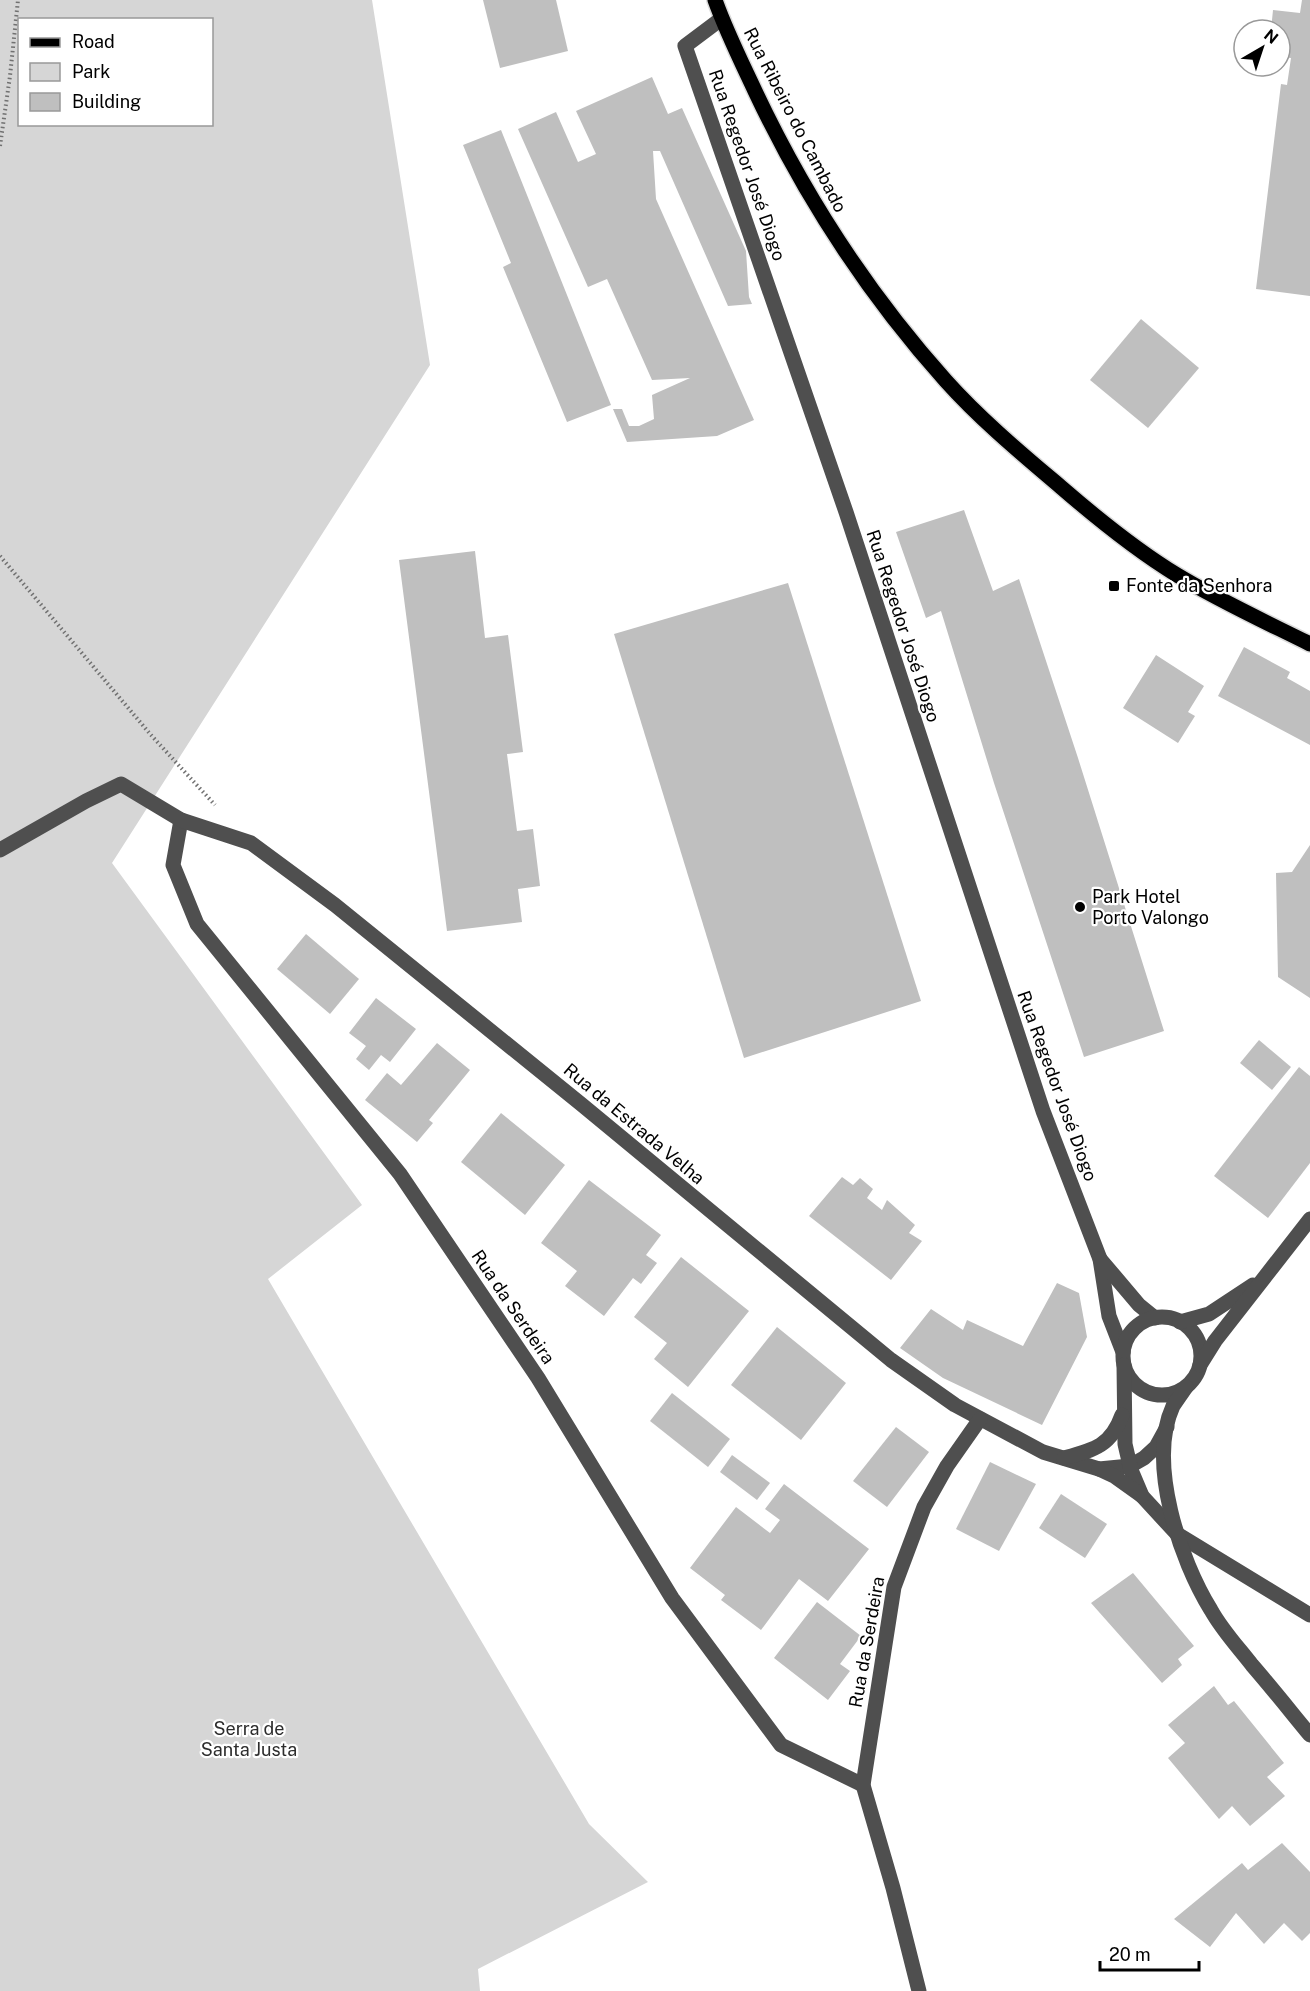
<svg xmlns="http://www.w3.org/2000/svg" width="1310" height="1991" font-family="'Public Sans',sans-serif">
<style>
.green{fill:#d6d6d6;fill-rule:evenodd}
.building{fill:#bfbfbf}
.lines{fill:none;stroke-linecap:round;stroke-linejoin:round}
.major-casing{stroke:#dbdbdb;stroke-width:18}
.path{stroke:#717171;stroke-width:4;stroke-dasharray:1.5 3;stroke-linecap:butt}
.minor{stroke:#4f4f4f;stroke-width:15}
.major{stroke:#000;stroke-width:15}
.poi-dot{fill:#000;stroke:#fff;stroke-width:2}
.labels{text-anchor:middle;stroke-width:4.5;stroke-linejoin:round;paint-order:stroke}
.street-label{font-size:18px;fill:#000;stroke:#fff}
.poi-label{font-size:18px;fill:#000;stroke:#fff;text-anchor:start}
.park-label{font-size:18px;fill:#2d2d2d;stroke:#fff}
</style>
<rect width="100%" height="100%" fill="#fff"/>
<path class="green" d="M0,0H372L430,365L112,863L362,1205L268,1279L589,1824L648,1882L478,1969L480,1991H0ZM20,20H212V124H20Z"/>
<g class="building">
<path d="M483,0H556L568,51L500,68Z"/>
<path d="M1302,0H1310V296L1256,289L1281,84L1287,85L1291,58L1280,57V30H1271L1273,10L1300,13Z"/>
<path d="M652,77L668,114L682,108L746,251L749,297L752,304L728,306L660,151H653L656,199L754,420L717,436L627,442L613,409H622L629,426H639L654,419L652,395L690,378L652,380L607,279L588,287L518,129L556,112L578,162L596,154L576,111Z"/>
<path d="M501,130L611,405L567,422L503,267L511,263L463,145Z"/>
<path d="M1141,319L1199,368L1148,428L1090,380Z"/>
<path d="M964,510L993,591L1019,579L1078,758L1164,1031L1084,1057L994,783L941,611L926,618L896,532Z"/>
<path d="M475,551L485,638L508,635L523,752L507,754L517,831L533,829L540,886L518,889L522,922L447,931L399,560Z"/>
<path d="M788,583L921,1001L744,1058L614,634Z"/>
<path d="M1244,647L1290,672L1287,678L1310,691V745L1218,696Z"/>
<path d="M1156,655L1204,686L1188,712L1195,716L1178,743L1123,708Z"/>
<path d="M1310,845V998L1278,977L1276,873L1292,872Z"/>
<path d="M306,934L359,979L330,1014L277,969Z"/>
<path d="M376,998L416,1029L390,1062L381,1055L369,1070L356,1059L366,1046L349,1033Z"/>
<path d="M1259,1040L1291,1067L1272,1090L1240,1063Z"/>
<path d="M437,1043L470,1070L429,1120L433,1123L417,1142L365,1100L387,1073L401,1085Z"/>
<path d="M1299,1067L1310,1076V1163L1268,1218L1214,1176Z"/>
<path d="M501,1113L565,1165L525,1215L461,1162Z"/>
<path d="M842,1177L853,1185L860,1178L873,1189L867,1198L882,1210L887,1200L915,1225L909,1233L922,1241L891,1280L809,1216Z"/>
<path d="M589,1180L661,1235L646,1255L657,1263L641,1284L633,1278L604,1316L565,1286L577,1271L541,1243Z"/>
<path d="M681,1257L749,1311L688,1387L654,1359L667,1343L634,1317Z"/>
<path d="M1057,1283L1079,1293L1087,1337L1042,1425L943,1378L900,1348L931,1309L963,1330L967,1320L1023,1346Z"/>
<path d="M777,1327L846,1383L801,1440L731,1385Z"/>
<path d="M672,1393L730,1439L708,1467L650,1421Z"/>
<path d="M896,1427L929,1452L887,1507L853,1481Z"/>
<path d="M732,1455L770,1483L757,1500L720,1472Z"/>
<path d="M990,1462L1036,1484L999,1551L956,1529Z"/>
<path d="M784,1484L869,1549L828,1601L799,1579L761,1630L721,1600L725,1595L690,1568L736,1507L770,1533L780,1520L765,1509Z"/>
<path d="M1061,1494L1107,1524L1085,1558L1039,1528Z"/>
<path d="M1133,1573L1194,1646L1178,1659L1182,1665L1162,1683L1091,1603Z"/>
<path d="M817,1602L861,1636L840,1664L850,1671L828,1700L774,1658Z"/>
<path d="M1214,1686L1228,1705L1234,1701L1284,1763L1267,1777L1285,1796L1250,1826L1232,1806L1219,1819L1168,1758L1185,1743L1168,1725Z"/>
<path d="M1282,1843L1310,1872V1933L1302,1941L1284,1923L1264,1944L1236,1913L1210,1947L1174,1919L1242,1863L1248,1870Z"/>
</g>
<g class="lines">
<defs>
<path id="major" d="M715,0C726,31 741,61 755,91C805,197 868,294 946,381C981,420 1022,454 1062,488C1099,520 1136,550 1177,575C1220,601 1266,622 1310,644"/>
</defs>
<use href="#major" class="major-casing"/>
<g class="path">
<path d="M0,146L10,76L18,0"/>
<path d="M0,556L151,735L215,805"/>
</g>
<g class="minor">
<path d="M721,19L685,46L846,512L1043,1111L1100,1259L1109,1316L1123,1352"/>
<path d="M181,820L173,865L197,924L400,1174L538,1378L672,1598L781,1745L863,1785"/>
<path d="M0,850L86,801L121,784L181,820L251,843L335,905L581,1104L891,1360L955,1405L1043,1452L1099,1469L1130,1466L1144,1458L1156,1447L1167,1427"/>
<path d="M1100,1259L1139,1305L1155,1318"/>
<circle cx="1162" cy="1356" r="39"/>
<path d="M1180,1322L1209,1314L1253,1285"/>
<path d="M1124,1365L1125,1444L1131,1470L1142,1496L1177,1534L1310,1615"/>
<path d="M1200,1365L1215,1341L1310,1219"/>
<path d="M1186,1387C1182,1393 1177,1400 1173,1406C1147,1463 1180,1560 1211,1610C1222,1630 1238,1647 1252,1665C1272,1688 1291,1712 1310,1735"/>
<path d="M1064,1458C1094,1450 1111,1446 1122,1415"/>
<path d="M1099,1469L1114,1476L1142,1496"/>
<path d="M919,1991L893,1888L863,1785L894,1587L924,1507L947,1466L980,1419"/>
</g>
<use href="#major" class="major"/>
</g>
<g class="poi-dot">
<rect x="1108" y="580" width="12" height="12" rx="3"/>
<circle cx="1080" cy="907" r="6"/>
</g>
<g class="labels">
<g class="street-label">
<text transform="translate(795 120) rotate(63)" y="6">Rua Ribeiro do Cambado</text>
<text transform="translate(747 165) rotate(71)" y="6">Rua Regedor José Diogo</text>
<text transform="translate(903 626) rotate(72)" y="6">Rua Regedor José Diogo</text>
<text transform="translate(1057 1086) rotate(70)" y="6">Rua Regedor José Diogo</text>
<text transform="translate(634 1124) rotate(40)" y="6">Rua da Estrada Velha</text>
<text transform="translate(513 1307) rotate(56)" y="6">Rua da Serdeira</text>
<text transform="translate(867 1642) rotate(-80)" y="6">Rua da Serdeira</text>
</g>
<g class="poi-label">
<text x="1126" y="592">Fonte da Senhora</text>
<text x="1092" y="903">Park Hotel<tspan x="1092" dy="21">Porto Valongo</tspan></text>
</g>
<g class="park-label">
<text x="249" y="1735">Serra de<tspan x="249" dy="21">Santa Justa</tspan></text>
</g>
</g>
<rect x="18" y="18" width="195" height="108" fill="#ffffff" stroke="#999999" stroke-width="1.5"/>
<rect x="30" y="38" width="30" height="9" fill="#000000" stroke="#999999" stroke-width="1.5"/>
<text x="72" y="48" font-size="18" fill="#000000">Road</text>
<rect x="30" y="63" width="30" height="18" fill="#d6d6d6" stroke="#999999" stroke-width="1.5"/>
<text x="72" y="78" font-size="18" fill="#000000">Park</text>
<rect x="30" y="93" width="30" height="18" fill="#bfbfbf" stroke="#999999" stroke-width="1.5"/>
<text x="72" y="108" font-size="18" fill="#000000">Building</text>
<g transform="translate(1262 48) rotate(39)"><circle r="28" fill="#ffffff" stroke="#999999" stroke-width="1.5"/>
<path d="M0-4.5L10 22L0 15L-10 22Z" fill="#000000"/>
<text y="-9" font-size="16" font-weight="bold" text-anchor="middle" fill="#000000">N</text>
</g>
<path d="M1100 1961v9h99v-9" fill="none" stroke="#000000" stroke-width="3"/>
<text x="1109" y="1961" font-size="18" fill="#000000" stroke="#ffffff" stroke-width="4.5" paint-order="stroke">20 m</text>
</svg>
